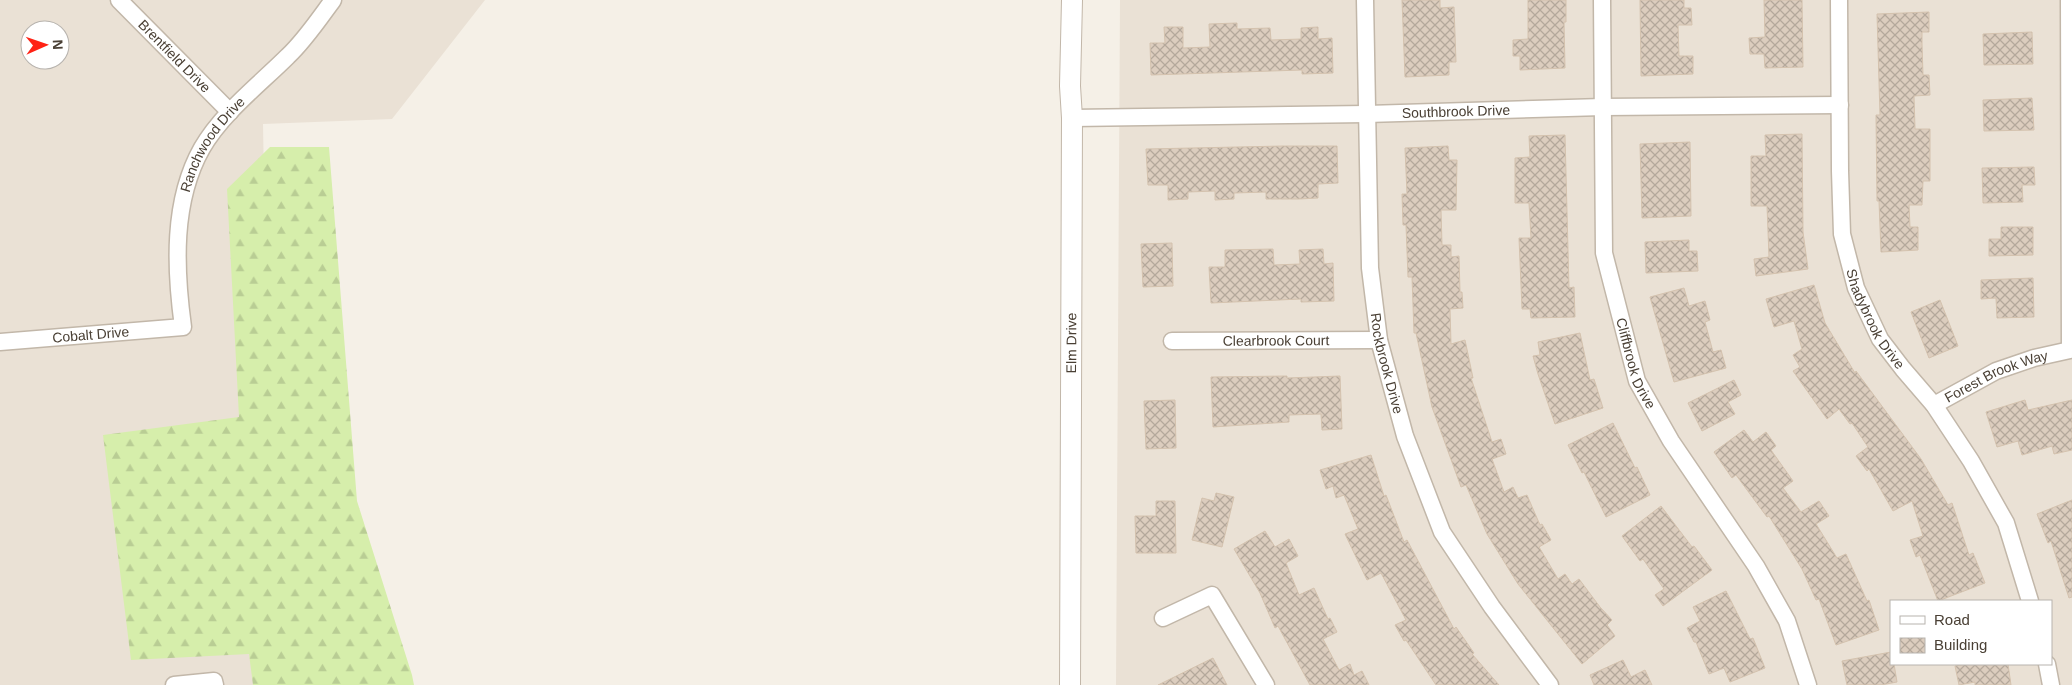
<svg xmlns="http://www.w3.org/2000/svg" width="2072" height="685" font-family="Helvetica,sans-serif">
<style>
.residential{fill:#eae1d5;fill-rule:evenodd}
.forest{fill:url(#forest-firs)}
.building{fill:url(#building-cross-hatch);stroke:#d4c2ae}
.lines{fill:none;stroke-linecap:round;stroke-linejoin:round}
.minor-casing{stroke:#c2b7a9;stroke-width:19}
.tertiary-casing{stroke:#c2b7a9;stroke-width:22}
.minor{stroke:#fff;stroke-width:16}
.tertiary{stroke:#fff;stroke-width:20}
.labels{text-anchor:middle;stroke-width:5;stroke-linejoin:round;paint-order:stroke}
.street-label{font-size:14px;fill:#4a4035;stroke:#fff}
</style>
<defs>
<pattern id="forest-firs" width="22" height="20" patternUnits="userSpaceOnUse" patternTransform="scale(1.25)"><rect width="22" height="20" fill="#d6eeab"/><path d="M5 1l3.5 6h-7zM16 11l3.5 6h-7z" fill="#b9cd94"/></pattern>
<pattern id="building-cross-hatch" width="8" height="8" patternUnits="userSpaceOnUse" patternTransform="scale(1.25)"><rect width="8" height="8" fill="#dccdbe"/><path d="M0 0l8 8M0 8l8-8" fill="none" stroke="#b4a89b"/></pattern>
</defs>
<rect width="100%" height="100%" fill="#f5f0e7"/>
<g class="residential">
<path d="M0,0H485L392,119L263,124L273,685H0ZM30,30H60V60H30Z"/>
<path d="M1120,0H2072V685H1116ZM1891,601H2051V664H1891Z"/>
</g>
<path class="forest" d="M270,147H329L357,501L412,675L414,685H253L249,654L131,660L103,435L239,417L227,189Z"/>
<g class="building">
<path d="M1402,0H1440V8L1454,7L1456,62H1449V75L1405,77Z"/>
<path d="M1528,0H1566V22H1564L1565,68L1520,70V56H1513V40L1528,39Z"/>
<path d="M1640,0H1684V8H1691L1692,25H1678L1679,56H1693V74L1641,76Z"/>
<path d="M1764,0H1802L1803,67L1765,68L1764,54H1750L1749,38L1765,37Z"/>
<path d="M1929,12V32H1922V44L1923,75H1929L1930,95L1914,96L1915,129H1930V181H1923L1922,205H1909L1910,227H1918V250L1881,252L1879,201H1877L1876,115H1880L1877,14Z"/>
<path d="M1237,23V29L1270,28L1271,40L1301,39V28L1318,27V39L1332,38L1333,73L1302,74V70L1151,75L1150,43H1165L1164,27H1183V48L1210,47L1209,24Z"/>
<path d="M2032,32L2033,64L1984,65L1983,34Z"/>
<path d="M2032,98L2034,130L1984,131L1983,100Z"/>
<path d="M1802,134L1803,232L1808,269L1756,276L1754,259L1769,257L1767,206H1751V156H1766L1765,135Z"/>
<path d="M1565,135L1569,288L1574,287L1575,317L1531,318L1530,309H1522L1519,238H1531L1529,203H1515V158L1530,157L1529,136Z"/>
<path d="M1690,142L1691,216L1642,218L1640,144Z"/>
<path d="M1283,146H1337L1338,183L1318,184V198L1299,199H1266V192L1234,193V199L1215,200V191L1188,192V199L1168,200V185H1148L1146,149Z"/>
<path d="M1448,146L1449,160H1457L1456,210H1441L1442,245H1451V257L1459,256L1460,292H1462L1463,308L1450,309L1451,344L1465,340L1473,378H1471L1492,442L1501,439L1506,454L1492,459L1504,492L1513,487L1518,498L1527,495L1540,525L1542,524L1551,540L1539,547L1558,579L1565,574L1572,584L1579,579L1600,607L1612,620L1607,625L1615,636L1582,664L1518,584L1487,534L1466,485L1461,487L1432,407L1416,333H1414L1412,277H1408L1406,225H1403L1402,194H1407L1405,148Z"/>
<path d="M2034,167L2035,185H2022L2023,202L1983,203L1982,168Z"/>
<path d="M2001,227H2033V255L1989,256V239H2001Z"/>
<path d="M1689,240V251H1697L1698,271L1646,273L1645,242Z"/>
<path d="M1172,243L1173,286L1143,287L1141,244Z"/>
<path d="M1273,249L1274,265L1300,264L1299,250L1323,249L1324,264L1333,263L1334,301L1301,302V299L1211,303L1209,267H1225V250Z"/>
<path d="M2033,278L2034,317L1997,318L1996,298L1981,299V280Z"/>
<path d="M1814,285L1825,323L1855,373L1856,371L1921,459L1948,505L1952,503L1969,555L1973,553L1985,583L1938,601L1920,555L1916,557L1910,540L1923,536L1912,501L1893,511L1869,469L1867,471L1856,456L1868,447L1852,423L1850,424L1839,409L1827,419L1793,371L1800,367L1793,355L1802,349L1794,321L1774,327L1766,299Z"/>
<path d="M1684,288L1689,306L1705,301L1710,320L1705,322L1713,352L1721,350L1726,368L1674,382L1650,297Z"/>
<path d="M1940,300L1958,346L1929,358L1911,312Z"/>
<path d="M1580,333L1590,380L1594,379L1603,408L1555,424L1538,374L1533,356L1540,355L1538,342Z"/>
<path d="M1287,376V378L1340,376L1342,429L1322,430L1321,414L1289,415V422L1213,427L1211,377Z"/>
<path d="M1734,380L1741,395L1728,402L1735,414L1702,431L1688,403Z"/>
<path d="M1175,400L1176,448L1146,449L1144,401Z"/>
<path d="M2025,400L2028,410L2072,400V450L2054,454L2052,446L2022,455L2018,441L1997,447L1986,412Z"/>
<path d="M1613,423L1635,468L1637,467L1650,495L1606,517L1584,472L1582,473L1568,445Z"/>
<path d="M1744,430L1753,442L1766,432L1776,446L1771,450L1793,481L1783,488L1801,512L1819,501L1829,516L1816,524L1837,558L1846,554L1867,601L1869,600L1879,630L1836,645L1819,599L1816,600L1802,569L1769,516L1767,517L1736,475L1732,478L1714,452Z"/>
<path d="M1371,455L1384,496L1386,495L1404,542L1407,540L1454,629L1456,627L1474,653L1472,654L1499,685H1436L1406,640L1404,641L1395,625L1406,620L1381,573L1367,580L1345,534L1358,529L1344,495L1336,498L1333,486L1326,489L1320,470Z"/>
<path d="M1216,493L1234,497L1222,547L1192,540L1202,498L1214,501Z"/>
<path d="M2072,500V597L2069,598L2051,541L2048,543L2037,514Z"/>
<path d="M1156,501H1175L1176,553H1136L1135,516H1156Z"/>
<path d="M1661,506L1692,547L1694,546L1712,570L1663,606L1655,595L1664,589L1643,559L1640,561L1622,536Z"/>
<path d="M1265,531L1275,547L1289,539L1298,556L1286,563L1299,595L1314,588L1328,619L1330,618L1337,632L1323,639L1339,670L1350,664L1354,675L1362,671L1369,685H1310L1278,626L1275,628L1260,593L1234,549Z"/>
<path d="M1726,591L1750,639L1753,638L1765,668L1730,682L1724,668L1709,674L1696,642H1694L1687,628L1700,621L1693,607Z"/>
<path d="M1891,652V664H1894L1897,682L1881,685H1847L1842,661Z"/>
<path d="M1213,658L1227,685H1158Z"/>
<path d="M1623,660L1631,677L1645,670L1652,685H1594L1590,675Z"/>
<path d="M1966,664H2008L2011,685H1975V682L1959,685L1955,666Z"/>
</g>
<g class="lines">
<defs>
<g id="minor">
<path id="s1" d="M119,0L230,112"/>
<path id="s2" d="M1365,0L1370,268L1379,340L1405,436L1442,532L1492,607L1550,685"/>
<path id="s3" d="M1602,0L1604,253L1637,381L1671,441L1756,566L1787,621L1808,685"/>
<path id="s4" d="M1839,0L1840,171L1842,234L1856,288L1880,339L1903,369L1934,405L1971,461L2006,523L2030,601"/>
<path id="s5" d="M1072,118L1367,114L1603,107L1840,105"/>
<path id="s6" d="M1172,341L1379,340"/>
<path id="s7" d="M0,342L183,327C175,268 172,201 202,148C222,113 260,84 288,56C305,40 319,19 333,0"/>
<path id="s8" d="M1934,405L1996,371L2034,358L2070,350L2069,0"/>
<path d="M1163,618L1212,595L1266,685"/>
<path d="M2047,664L2051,685"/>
<path d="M174,685L214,681L215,685"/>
</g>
<g id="tertiary">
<path id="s9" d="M1070,685L1072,118L1070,86L1072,0"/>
</g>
</defs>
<use href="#minor" class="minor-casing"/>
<use href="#tertiary" class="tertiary-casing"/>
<use href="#minor" class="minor"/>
<use href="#tertiary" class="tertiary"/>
</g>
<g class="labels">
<g class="street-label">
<text dy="5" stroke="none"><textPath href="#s1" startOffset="79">Brentfield Drive</textPath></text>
<text dy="5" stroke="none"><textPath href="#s5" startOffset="384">Southbrook Drive</textPath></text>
<text dy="5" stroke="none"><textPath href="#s7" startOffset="375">Ranchwood Drive</textPath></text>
<text dy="5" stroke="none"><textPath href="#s4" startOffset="326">Shadybrook Drive</textPath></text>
<text dy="5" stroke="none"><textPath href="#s7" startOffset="91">Cobalt Drive</textPath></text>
<text dy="5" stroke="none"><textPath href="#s6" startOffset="104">Clearbrook Court</textPath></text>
<text dy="5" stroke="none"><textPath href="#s9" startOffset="342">Elm Drive</textPath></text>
<text dy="5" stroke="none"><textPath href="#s2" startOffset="365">Rockbrook Drive</textPath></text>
<text dy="5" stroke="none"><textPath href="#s3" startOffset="368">Cliffbrook Drive</textPath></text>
<text dy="5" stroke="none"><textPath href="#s8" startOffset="69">Forest Brook Way</textPath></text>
</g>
</g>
<rect x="1890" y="600" width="162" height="65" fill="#ffffff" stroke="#b7b3ae"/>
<rect x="1900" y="616" width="25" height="8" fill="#ffffff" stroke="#b7b3ae"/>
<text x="1934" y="625" font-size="15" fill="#4a4035">Road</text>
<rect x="1900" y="638" width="25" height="15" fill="url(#building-cross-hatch)" stroke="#b7b3ae"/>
<text x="1934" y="650" font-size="15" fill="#4a4035">Building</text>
<g transform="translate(45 45) rotate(88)"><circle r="24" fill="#ffffff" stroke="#b7b3ae"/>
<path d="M0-4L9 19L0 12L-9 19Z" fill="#ff2215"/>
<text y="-8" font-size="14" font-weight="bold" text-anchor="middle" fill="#4a4035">N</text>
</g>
</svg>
